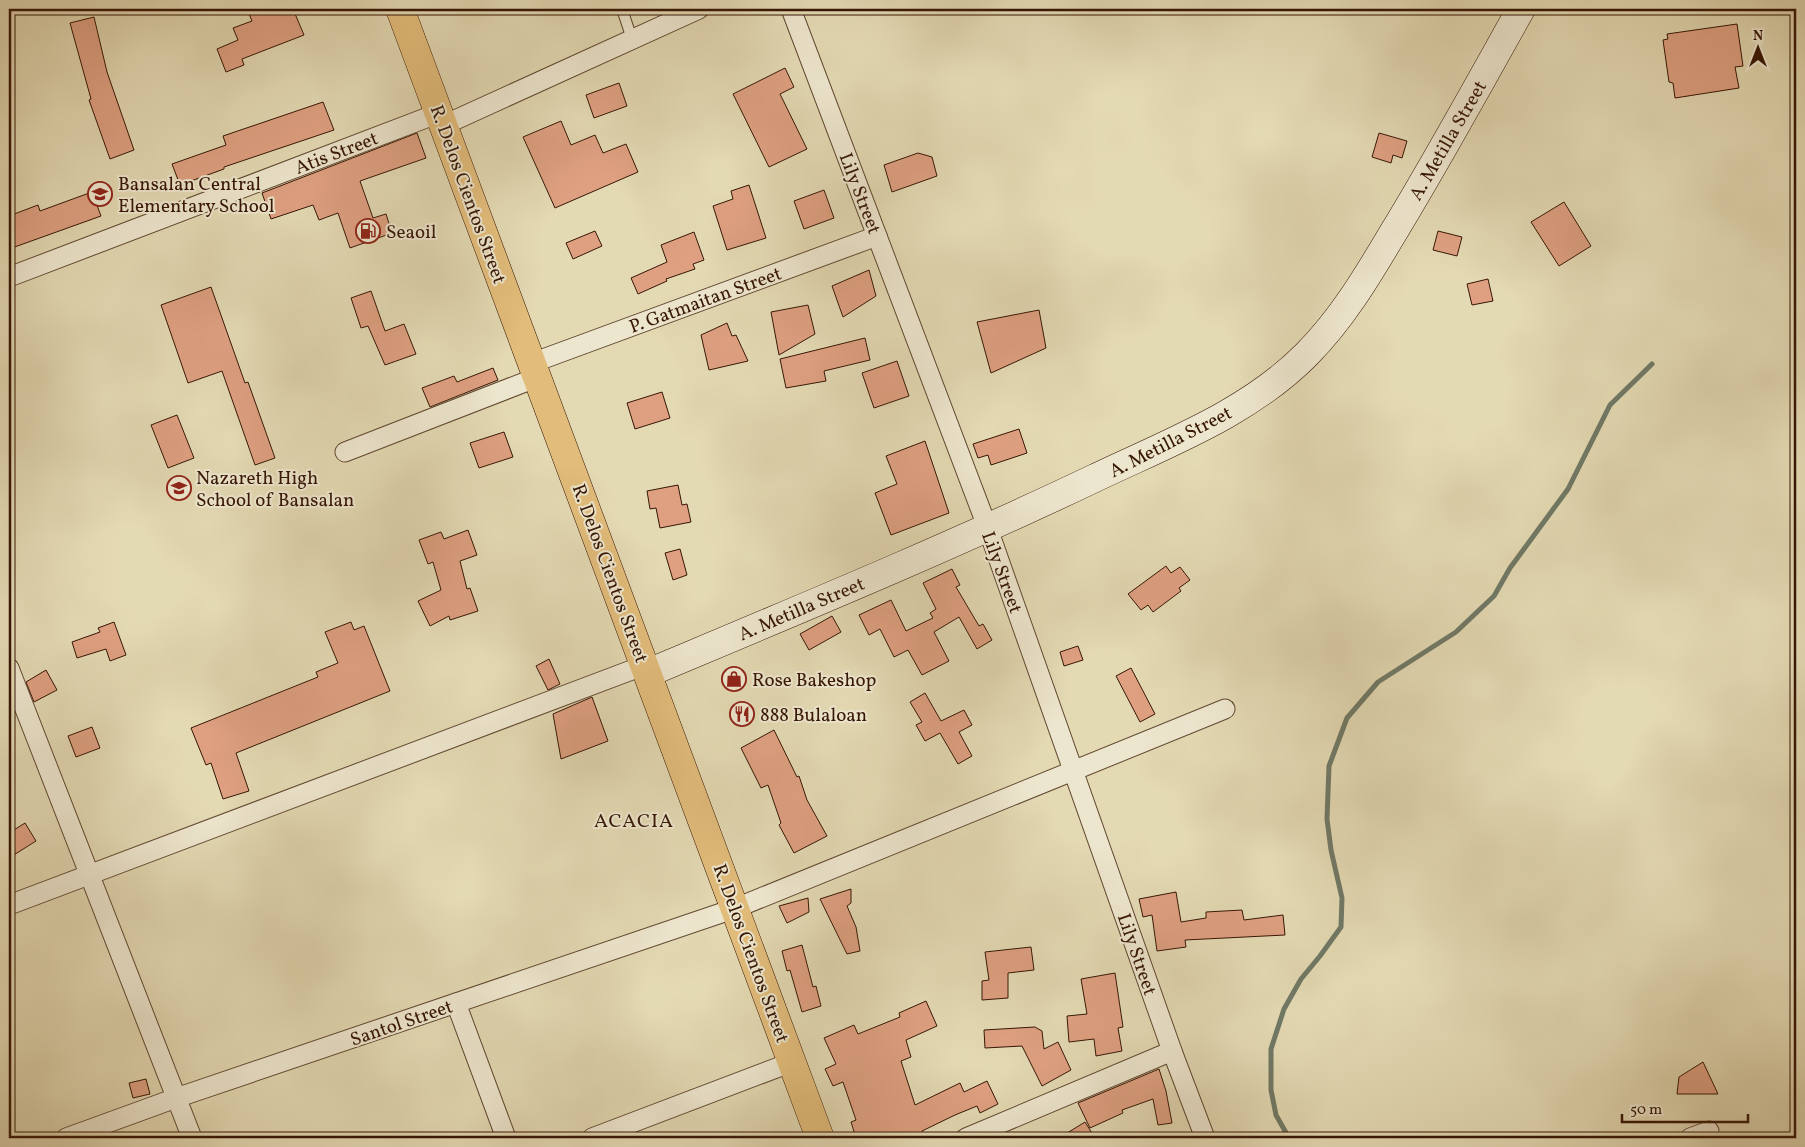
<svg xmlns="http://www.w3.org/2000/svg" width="1805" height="1147" font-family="Vollkorn,serif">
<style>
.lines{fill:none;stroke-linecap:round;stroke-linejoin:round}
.stream{stroke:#707966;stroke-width:5}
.building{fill:#dea081;stroke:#361605}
.service-casing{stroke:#614730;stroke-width:12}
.minor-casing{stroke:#614730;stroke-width:21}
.secondary-casing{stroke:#361605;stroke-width:29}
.trunk-casing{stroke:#361605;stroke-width:29}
.service{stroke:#ede6ce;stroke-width:10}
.minor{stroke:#ede6ce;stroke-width:19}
.secondary{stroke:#ede6ce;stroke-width:28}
.trunk{stroke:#e2bc7a;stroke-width:28}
.labels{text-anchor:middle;stroke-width:4;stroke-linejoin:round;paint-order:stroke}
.street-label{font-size:19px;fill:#361605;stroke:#ede6ce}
.poi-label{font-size:19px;fill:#361605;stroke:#ede6ce;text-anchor:start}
.neighbourhood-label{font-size:20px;letter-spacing:1px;fill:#361605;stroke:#ede6ce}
</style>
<rect width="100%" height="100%" fill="#e3d9b3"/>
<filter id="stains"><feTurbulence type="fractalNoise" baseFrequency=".004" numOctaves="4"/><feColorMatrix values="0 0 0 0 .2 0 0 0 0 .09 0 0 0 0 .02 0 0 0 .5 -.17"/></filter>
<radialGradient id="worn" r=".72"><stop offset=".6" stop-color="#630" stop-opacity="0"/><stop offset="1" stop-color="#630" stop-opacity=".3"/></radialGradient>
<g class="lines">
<path class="stream" d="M1289,1138L1276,1115L1271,1090V1049L1284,1009L1301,979L1320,956L1341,927L1342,898L1331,850L1327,819L1329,766L1347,718L1378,682L1456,632L1494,596L1510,568L1568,489L1610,405L1652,364"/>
</g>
<g class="building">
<path d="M247,9H293L304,35L242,59L244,65L226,72L217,49L238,40L233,28L252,21Z"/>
<path d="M94,17L107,72L134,150L110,159L89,100L91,99L70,23Z"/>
<path d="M1737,24L1743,66L1735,67L1739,88L1675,98L1673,83L1669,82L1663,40L1668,39L1667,34Z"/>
<path d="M785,68L794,87L780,94L807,149L769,167L733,94Z"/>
<path d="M619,83L627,106L594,118L586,95Z"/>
<path d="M323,102L334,130L224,167V169L180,185L172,164L226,145L223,136Z"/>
<path d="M561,121L571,145L595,135L603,153L626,144L638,172L555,208L523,137Z"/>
<path d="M417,133L426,158L360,181L373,218L386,214L392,233L350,248L338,213L319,220L313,205L271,219L262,193Z"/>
<path d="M1379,133L1407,141L1402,158L1393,155L1391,163L1372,157Z"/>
<path d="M918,153L932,157L937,176L892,192L884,165Z"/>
<path d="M749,185L766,238L727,250L713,206L733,199L731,191Z"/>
<path d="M824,190L834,218L804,229L794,201Z"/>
<path d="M92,192L101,216L9,249V216L38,205L40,211Z"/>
<path d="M1564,202L1591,246L1559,266L1531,222Z"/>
<path d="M595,231L602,246L573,259L566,243Z"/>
<path d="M1438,231L1462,237L1457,256L1433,250Z"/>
<path d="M694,232L704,260L693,264L695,269L666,279L667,281L638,294L631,278L667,262L661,245Z"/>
<path d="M869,270L876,296L843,317L832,286Z"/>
<path d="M1488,279L1493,301L1472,305L1467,284Z"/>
<path d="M211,287L245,383L248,382L275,458L255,465L222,371L188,383L161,305Z"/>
<path d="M371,291L385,331L404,324L416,354L385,365L368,326L361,328L351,298Z"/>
<path d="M808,305L815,334L779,355L771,312Z"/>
<path d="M1039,310L1046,348L991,373L977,322Z"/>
<path d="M727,323L732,336L736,335L748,361L709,370L701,335Z"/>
<path d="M865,338L870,360L824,371L826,381L786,388L780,359Z"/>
<path d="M897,361L909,396L874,408L862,373Z"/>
<path d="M493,368L498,380L430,407L422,388L454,376L457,382Z"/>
<path d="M662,392L670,418L635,429L627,403Z"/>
<path d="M177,415L194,458L168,468L151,425Z"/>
<path d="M1019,429L1027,453L991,465L988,455L978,458L973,444Z"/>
<path d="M504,432L513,457L479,468L470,443Z"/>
<path d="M925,441L949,513L891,535L875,493L897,484L886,456Z"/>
<path d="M678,485L682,505L687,504L691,522L660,528L656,508L650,509L647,491Z"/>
<path d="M468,530L477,555L460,561L467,589L470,588L478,611L450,620L449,616L430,626L418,601L441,590L433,562L428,564L419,540L441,532L444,539Z"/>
<path d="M680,549L687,575L673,580L665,553Z"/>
<path d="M1166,566L1171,573L1180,567L1190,580L1179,588L1181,591L1153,612L1148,605L1141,610L1128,594Z"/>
<path d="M952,569L960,585L956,587L979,626L983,624L992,640L977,649L959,617L934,632L949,661L922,675L908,650L894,657L880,629L869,635L859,615L891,600L906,631L933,618L930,613L936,609L923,583Z"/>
<path d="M832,616L841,632L809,650L800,634Z"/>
<path d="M114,622L126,655L110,661L106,649L77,658L72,642L100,632L98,628Z"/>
<path d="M351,622L354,630L364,626L390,691L236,753L249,791L223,799L211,763L206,765L191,728L318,677L316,672L338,663L325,632Z"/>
<path d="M1078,646L1083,660L1064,666L1060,652Z"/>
<path d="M549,659L560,684L548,690L536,666Z"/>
<path d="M1131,668L1155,714L1140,722L1116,676Z"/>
<path d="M46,670L57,690L34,702L26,682Z"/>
<path d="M925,693L941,721L964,710L972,725L959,732L972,756L958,764L940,733L925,741L916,725L922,722L910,702Z"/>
<path d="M592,697L608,741L561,759L553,714Z"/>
<path d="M92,727L100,748L76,757L68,736Z"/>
<path d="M774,730L797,777L799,776L807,800L827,836L794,853L779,825L781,823L768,785L761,788L741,748Z"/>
<path d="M25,823L36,841L9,858V833Z"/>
<path d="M851,889V903L847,906L856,927L860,951L847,954L820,899Z"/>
<path d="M1176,892L1181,922L1206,918V912L1242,910L1244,920L1283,915L1285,935L1185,940L1186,947L1157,951L1152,915L1143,917L1139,899Z"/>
<path d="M808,898L809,912L787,923L779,906Z"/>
<path d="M802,945L813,987L816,986L821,1006L802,1012L790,970L787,971L782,951Z"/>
<path d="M1031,947L1034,970L1008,973V998L982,1000V981L989,980L985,952Z"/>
<path d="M1115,973L1123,1027L1118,1028L1122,1051L1096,1056L1094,1039L1069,1042L1067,1016L1087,1014L1081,979Z"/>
<path d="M926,1001L937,1026L906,1040L911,1057L901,1061L915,1105L960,1083L964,1092L987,1081L998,1104L980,1113L977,1106L955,1115L922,1131L925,1138H856L851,1122L856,1120L843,1082L833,1086L825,1069L836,1064L824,1038L854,1025L858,1034L900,1017L899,1013Z"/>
<path d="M1035,1027L1042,1031L1044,1049L1058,1042L1071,1070L1042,1086L1022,1046L985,1048L984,1030Z"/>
<path d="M1703,1062L1718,1094H1677L1679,1077Z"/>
<path d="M1159,1069L1166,1091L1172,1123L1158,1125L1153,1099L1122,1110L1123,1113L1090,1128L1078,1103Z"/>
<path d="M146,1079L150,1094L133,1098L129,1083Z"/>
<path d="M1085,1122L1095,1138H1059Z"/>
</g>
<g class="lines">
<defs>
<path id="service" d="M622,9L632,39"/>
<g id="minor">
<path d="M791,9L988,529L1172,1051L1205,1138"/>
<path d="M444,125L699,9"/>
<path d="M9,277L439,113"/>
<path d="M532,363L877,236"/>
<path d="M345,452L538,377"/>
<path d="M9,668L192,1138"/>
<path d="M9,905L645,665"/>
<path d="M456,1003L506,1138"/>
<path d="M66,1138L176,1098L736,908L1225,709"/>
<path d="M592,1138L792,1062"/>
<path d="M966,1138L1172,1051"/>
<path d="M1690,1138L1709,1131"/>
</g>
<path id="secondary" d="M648,673C798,610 948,548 1095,478C1168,443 1249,413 1307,354C1342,319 1368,275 1393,233C1438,159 1479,84 1521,9"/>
<path id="trunk" d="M400,9L820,1138"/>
</defs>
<use href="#service" class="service-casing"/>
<use href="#minor" class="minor-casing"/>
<use href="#secondary" class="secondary-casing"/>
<use href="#trunk" class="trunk-casing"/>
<use href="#service" class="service"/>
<use href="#minor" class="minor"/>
<use href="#secondary" class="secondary"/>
<use href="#trunk" class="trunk"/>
</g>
<defs>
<symbol id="school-ring" viewBox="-11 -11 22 22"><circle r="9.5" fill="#ede6ce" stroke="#8f2418" stroke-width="1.5"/><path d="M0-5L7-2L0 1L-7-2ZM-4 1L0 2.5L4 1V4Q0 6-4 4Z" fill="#8f2418"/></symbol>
<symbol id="fuel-ring" viewBox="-11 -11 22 22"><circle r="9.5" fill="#ede6ce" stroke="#8f2418" stroke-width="1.5"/><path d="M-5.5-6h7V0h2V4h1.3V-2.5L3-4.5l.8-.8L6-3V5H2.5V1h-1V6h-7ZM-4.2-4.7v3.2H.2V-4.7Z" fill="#8f2418"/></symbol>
<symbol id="shop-ring" viewBox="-11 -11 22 22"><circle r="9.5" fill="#ede6ce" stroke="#8f2418" stroke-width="1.5"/><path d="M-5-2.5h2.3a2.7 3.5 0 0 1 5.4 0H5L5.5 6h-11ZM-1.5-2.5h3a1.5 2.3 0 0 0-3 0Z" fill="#8f2418"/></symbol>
<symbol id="restaurant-ring" viewBox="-11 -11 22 22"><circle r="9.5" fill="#ede6ce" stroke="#8f2418" stroke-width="1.5"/><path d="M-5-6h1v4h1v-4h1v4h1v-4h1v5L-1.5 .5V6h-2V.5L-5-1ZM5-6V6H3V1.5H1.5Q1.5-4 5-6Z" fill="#8f2418"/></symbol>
</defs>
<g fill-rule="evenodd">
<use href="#school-ring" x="86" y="180" width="28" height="28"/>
<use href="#fuel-ring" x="354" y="217" width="28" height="28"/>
<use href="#school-ring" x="165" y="474" width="28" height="28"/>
<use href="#shop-ring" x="720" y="665" width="28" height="28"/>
<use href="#restaurant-ring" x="728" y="700" width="28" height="28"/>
</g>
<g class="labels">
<g class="street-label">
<text transform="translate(1447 140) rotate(-60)" y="7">A. Metilla Street</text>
<text transform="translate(336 152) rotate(-21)" y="7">Atis Street</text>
<text transform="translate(861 193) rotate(69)" y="7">Lily Street</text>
<text transform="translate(469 194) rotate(70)" y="7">R. Delos Cientos Street</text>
<text transform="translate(705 299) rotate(-20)" y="7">P. Gatmaitan Street</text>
<text transform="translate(1170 441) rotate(-27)" y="7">A. Metilla Street</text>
<text transform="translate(1003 572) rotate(70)" y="7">Lily Street</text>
<text transform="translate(611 573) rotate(70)" y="7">R. Delos Cientos Street</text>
<text transform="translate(801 608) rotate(-23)" y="7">A. Metilla Street</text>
<text transform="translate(752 953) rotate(70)" y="7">R. Delos Cientos Street</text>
<text transform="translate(1138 954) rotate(71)" y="7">Lily Street</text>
<text transform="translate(401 1022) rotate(-19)" y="7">Santol Street</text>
</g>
<g class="poi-label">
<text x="118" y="190">Bansalan Central<tspan x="118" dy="22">Elementary School</tspan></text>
<text x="386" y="238">Seaoil</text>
<text x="196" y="484">Nazareth High<tspan x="196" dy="22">School of Bansalan</tspan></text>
<text x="752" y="686">Rose Bakeshop</text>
<text x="760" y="721">888 Bulaloan</text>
</g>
<g class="neighbourhood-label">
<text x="634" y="827">ACACIA</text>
</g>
</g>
<rect width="1805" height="1147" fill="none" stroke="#e3d9b3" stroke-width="30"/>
<rect x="10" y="10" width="1785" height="1127" fill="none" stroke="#361605" stroke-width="2.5"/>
<rect x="15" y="15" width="1775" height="1117" fill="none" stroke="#361605"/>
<g transform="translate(1758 48)" stroke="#ede6ce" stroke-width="4" paint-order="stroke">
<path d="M0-4L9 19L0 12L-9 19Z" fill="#361605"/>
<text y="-8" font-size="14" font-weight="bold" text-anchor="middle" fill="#361605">N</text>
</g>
<path d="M1622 1114v8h126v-8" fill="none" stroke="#361605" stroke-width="2.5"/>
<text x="1630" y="1114" font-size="15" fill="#361605" stroke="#ede6ce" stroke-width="4" paint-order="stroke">50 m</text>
<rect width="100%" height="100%" filter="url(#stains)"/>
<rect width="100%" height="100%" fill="url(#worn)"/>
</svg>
